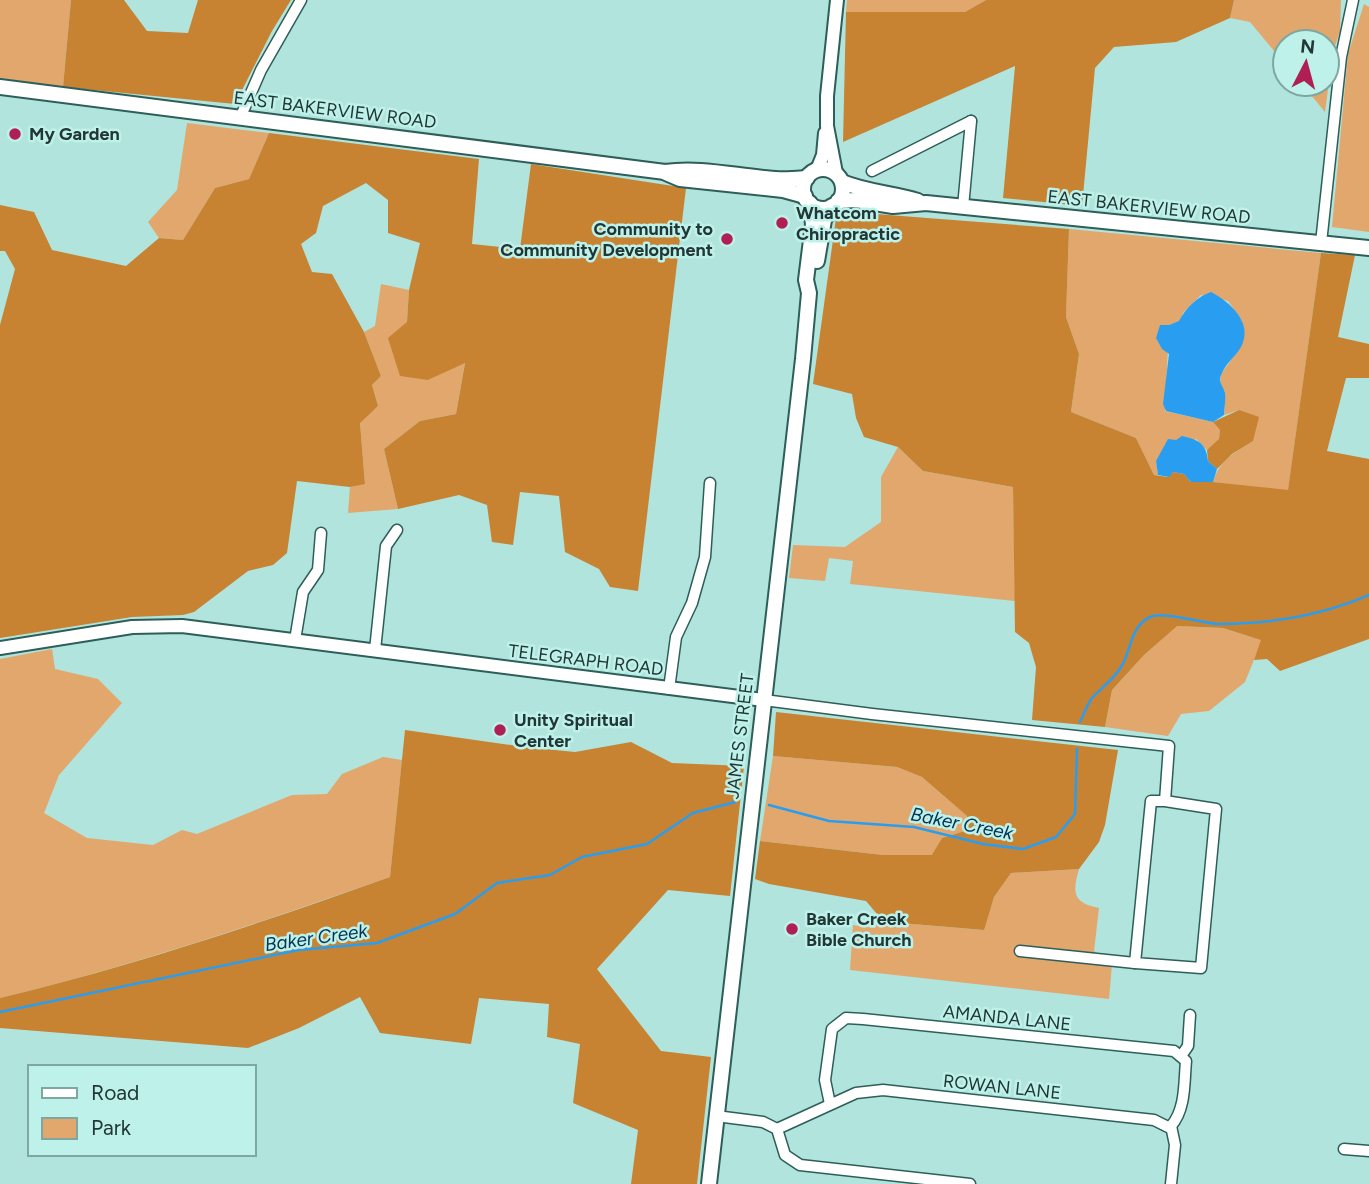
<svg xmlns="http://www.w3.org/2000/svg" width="1369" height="1184" font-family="Figtree,sans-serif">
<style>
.green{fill:#e1a76c}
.forest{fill:#c78232}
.water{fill:#299ef1}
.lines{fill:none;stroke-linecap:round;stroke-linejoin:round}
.stream{stroke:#299ef1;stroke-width:2.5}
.minor-casing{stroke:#2d5e59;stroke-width:13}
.tertiary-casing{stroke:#2d5e59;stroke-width:16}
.secondary-casing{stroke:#2d5e59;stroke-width:18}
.minor{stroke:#fff;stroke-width:10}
.tertiary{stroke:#fff;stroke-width:12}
.secondary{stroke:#fff;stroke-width:14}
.poi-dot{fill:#af1f53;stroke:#bdf1ea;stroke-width:2.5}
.labels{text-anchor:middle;stroke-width:5;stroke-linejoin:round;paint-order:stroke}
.street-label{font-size:18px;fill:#223735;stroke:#bdf1ea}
.poi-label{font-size:18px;font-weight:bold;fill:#223735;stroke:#bdf1ea;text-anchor:start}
.water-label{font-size:19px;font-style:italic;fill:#063455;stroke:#bdf1ea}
</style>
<rect width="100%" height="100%" fill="#b0e4dd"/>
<g class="green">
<path d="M0,0H71L63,87L0,78Z"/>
<path d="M847,0H986L965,12H846Z"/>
<path d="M1234,0H1341L1340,31L1333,52L1325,112L1302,84H1327V42H1285V64L1250,22L1230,18Z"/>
<path d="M1364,4L1369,7V232L1332,227L1348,54Z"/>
<path d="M187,123L269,133L249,179L215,188L183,240L159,238L148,222L177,190Z"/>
<path d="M1069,229L1321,253L1288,491L1213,482C1219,461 1235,452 1253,441L1239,410L1224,415L1225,393L1220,384L1221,374L1241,346L1242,321L1228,301L1201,295L1183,313L1180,321L1169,325L1165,411L1213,422L1220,430L1219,440L1207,450L1196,439L1156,461L1158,475H1154L1136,438L1071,412L1079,354L1066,317Z"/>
<path d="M381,284L409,290L407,322L428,380L465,362L456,414L420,421L384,449L398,509L348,513L350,487L365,483L360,422L378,406L372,385L381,376L364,332L375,326Z"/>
<path d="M898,447L923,471L1013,487L1015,601L850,584L853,561L829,558L825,581L789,578L793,545L845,547L881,522V477Z"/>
<path d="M1176,626L1223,628L1262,640L1245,682L1209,711L1181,714L1168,736L1105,727L1112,690L1144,655Z"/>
<path d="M52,649L55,669L98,679L122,703L59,775L44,813L87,838L153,845L182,830L197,834L292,795L327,794L342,774L383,757L402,760L390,877C261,922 133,966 0,998V659Z"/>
<path d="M773,756L897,767L922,777L967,816L968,830L942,838L933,855H883L760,841Z"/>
<path d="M1079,869C1072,893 1073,903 1099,908L1094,951L1112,964L1109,999L850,970L853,925L875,928L877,921L983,930L994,897L1011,873Z"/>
</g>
<g class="forest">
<path d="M71,0H124L147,31L188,33L198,0H291L272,31L235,104L63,87Z"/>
<path d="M986,0H1234L1230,18L1176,42L1114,47L1095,68L1082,206L1003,198L1015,66L843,142L846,12H965Z"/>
<path d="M269,133L479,159L472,244L520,249L531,164L686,188L638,591L610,587L599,569L565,552L559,496L520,492L513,545L492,542L487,505L459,495L398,509L384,449L420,421L456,414L465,363L428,380L400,376L388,338L407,322L409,290L420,243L388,233V200L366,183L323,206L316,233L301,244L312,272L332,274L364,332L381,376L372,385L378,406L360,423L365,484L350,487L297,481L287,553L273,565L248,571L194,612L183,615L132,617L0,638V325L15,269L5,251H0V205L34,212L52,250L126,266L159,238L183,240L215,188L249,179Z"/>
<path d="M837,211L1069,229L1066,317L1079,354L1071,412L1136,438L1154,475L1168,477L1173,472L1184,474L1191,482H1213L1288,490L1321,253L1355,255L1338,337L1369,344V378H1346L1327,451L1369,459V639L1280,671L1267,659L1254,660L1261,640L1223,628L1177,626L1144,655L1112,690L1105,727L1032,720L1036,667L1029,643L1015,632L1013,487L923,471L898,447L864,437L856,418L852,394L813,384Z"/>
<path d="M1239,410L1259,417L1253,441L1232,454L1217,469L1208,461L1207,450L1219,439L1220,430L1213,422Z"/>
<path d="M776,712L1118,750L1105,825L1099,842L1079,869L1011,873L994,897L984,930L877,921V914L866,901L769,884L755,879L760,841L883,855H932L942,838L968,830L967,816L922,777L897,767L773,756Z"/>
<path d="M405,730L525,747L575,752L631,742L672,763L744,766L730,896L668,890L597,969L661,1051L711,1057L697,1184H631L638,1130L573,1103L580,1044L547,1037L549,1004L479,998L471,1044L380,1033L360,997L299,1028L248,1048L0,1028V998C133,966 261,923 390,877Z"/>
</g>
<g class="water">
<path d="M1211,292C1230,302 1254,323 1241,347C1236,356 1226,363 1222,373C1217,382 1223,385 1225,393C1226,400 1224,409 1224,415L1213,422L1166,411L1163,404L1169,354L1162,349L1156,338L1160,325H1169L1179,321C1185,309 1198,296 1211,292Z"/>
<path d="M1182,436C1199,440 1206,443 1208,461L1217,469L1213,482H1191L1184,474L1173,472L1169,477L1158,475L1156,461L1168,439L1176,440Z"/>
</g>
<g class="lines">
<g class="stream">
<path d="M1080,722C1084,714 1087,705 1092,698C1101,688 1114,679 1121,667C1131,652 1130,626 1150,617C1164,611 1201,623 1218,624C1270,624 1321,616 1369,595"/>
<path d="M769,805L829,821L914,827L983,844L1023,849L1056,837L1075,814L1077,749"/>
<path d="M0,1012L298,950L377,943L455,914L497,883L550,875L582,857L647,844L693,813L735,802"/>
</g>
<defs>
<g id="minor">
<path d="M240,118L261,70L301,0"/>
<path d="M872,171L971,121"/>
<path d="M963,207L971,121"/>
<path d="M1321,243L1341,57L1353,0"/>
<path d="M295,640L303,592L318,570L321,533"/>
<path d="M375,650L386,546L397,530"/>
<path d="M669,689L676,637L692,603L705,557L710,483"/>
<path d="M764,700L872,714L1169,746L1165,801H1151L1135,963L1201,968L1216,809L1165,801"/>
<path d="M1020,951L1135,963"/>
<path d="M1181,1056L1188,1046L1190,1015"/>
<path d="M830,1104L825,1080L832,1029L846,1018L863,1019L1174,1051L1186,1061C1184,1082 1186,1109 1171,1126"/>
<path d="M716,1116L763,1122L777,1129L785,1155L800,1165L970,1184"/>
<path d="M1171,1126L1175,1145L1171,1184"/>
<path d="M777,1129L856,1093L883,1090L1154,1120L1168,1127L1171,1126"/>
<path d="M1344,1149L1369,1151"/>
</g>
<g id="tertiary">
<path d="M817,170L823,155L825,133"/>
<path d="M836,173L827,126V96L837,0"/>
<path d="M0,648L132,627L182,626L764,700"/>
</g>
<g id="secondary">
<path d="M0,87L665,172C712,165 759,184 807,178"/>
<circle cx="823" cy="189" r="20"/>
<path d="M666,173L680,179L783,190L805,196"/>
<path d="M842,182C866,192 892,193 918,201"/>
<path d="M838,201L856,200L893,206L926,203L1369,248"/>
<path d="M817,261L824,220L832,206"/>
<path d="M709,1184L803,359L809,293L806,280L813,224L810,203"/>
</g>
</defs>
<use href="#minor" class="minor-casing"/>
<use href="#tertiary" class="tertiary-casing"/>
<use href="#secondary" class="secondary-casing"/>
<use href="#minor" class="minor"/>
<use href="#tertiary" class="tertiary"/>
<use href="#secondary" class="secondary"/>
</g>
<g class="poi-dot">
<circle cx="15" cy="134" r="7"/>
<circle cx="782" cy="223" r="7"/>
<circle cx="727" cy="239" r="7"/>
<circle cx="500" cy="730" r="7"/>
<circle cx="792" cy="929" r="7"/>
</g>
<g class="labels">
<g class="street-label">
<text transform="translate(335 110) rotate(7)" y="6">EAST BAKERVIEW ROAD</text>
<text transform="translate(1149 207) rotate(6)" y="6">EAST BAKERVIEW ROAD</text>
<text transform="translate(586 660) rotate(7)" y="6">TELEGRAPH ROAD</text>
<text transform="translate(740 736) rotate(-83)" y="6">JAMES STREET</text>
<text transform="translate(1007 1018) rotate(6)" y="6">AMANDA LANE</text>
<text transform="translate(1002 1087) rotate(6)" y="6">ROWAN LANE</text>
</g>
<g class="poi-label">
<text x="29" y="140">My Garden</text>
<text x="796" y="219">Whatcom<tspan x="796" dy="21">Chiropractic</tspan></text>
<text x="713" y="235" text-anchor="end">Community to<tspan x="713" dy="21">Community Development</tspan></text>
<text x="514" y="726">Unity Spiritual<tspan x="514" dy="21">Center</tspan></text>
<text x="806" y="925">Baker Creek<tspan x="806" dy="21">Bible Church</tspan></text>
</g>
<g class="water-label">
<text transform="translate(962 823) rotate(11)" y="7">Baker Creek</text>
<text transform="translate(316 937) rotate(-8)" y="7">Baker Creek</text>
</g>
</g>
<rect x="28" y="1065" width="228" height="91" fill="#bdf1ea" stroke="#7fa7a2" stroke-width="2"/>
<rect x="42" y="1088" width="35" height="10" fill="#ffffff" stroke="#7fa7a2" stroke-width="2"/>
<text x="91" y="1100" font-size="21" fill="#223735">Road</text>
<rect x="42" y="1118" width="35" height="21" fill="#e1a76c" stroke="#7fa7a2" stroke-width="2"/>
<text x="91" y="1135" font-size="21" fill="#223735">Park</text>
<g transform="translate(1306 63) rotate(6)"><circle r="33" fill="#bdf1ea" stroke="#7fa7a2" stroke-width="2"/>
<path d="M0-5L12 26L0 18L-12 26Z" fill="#af1f53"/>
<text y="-10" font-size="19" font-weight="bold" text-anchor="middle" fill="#223735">N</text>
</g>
</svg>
